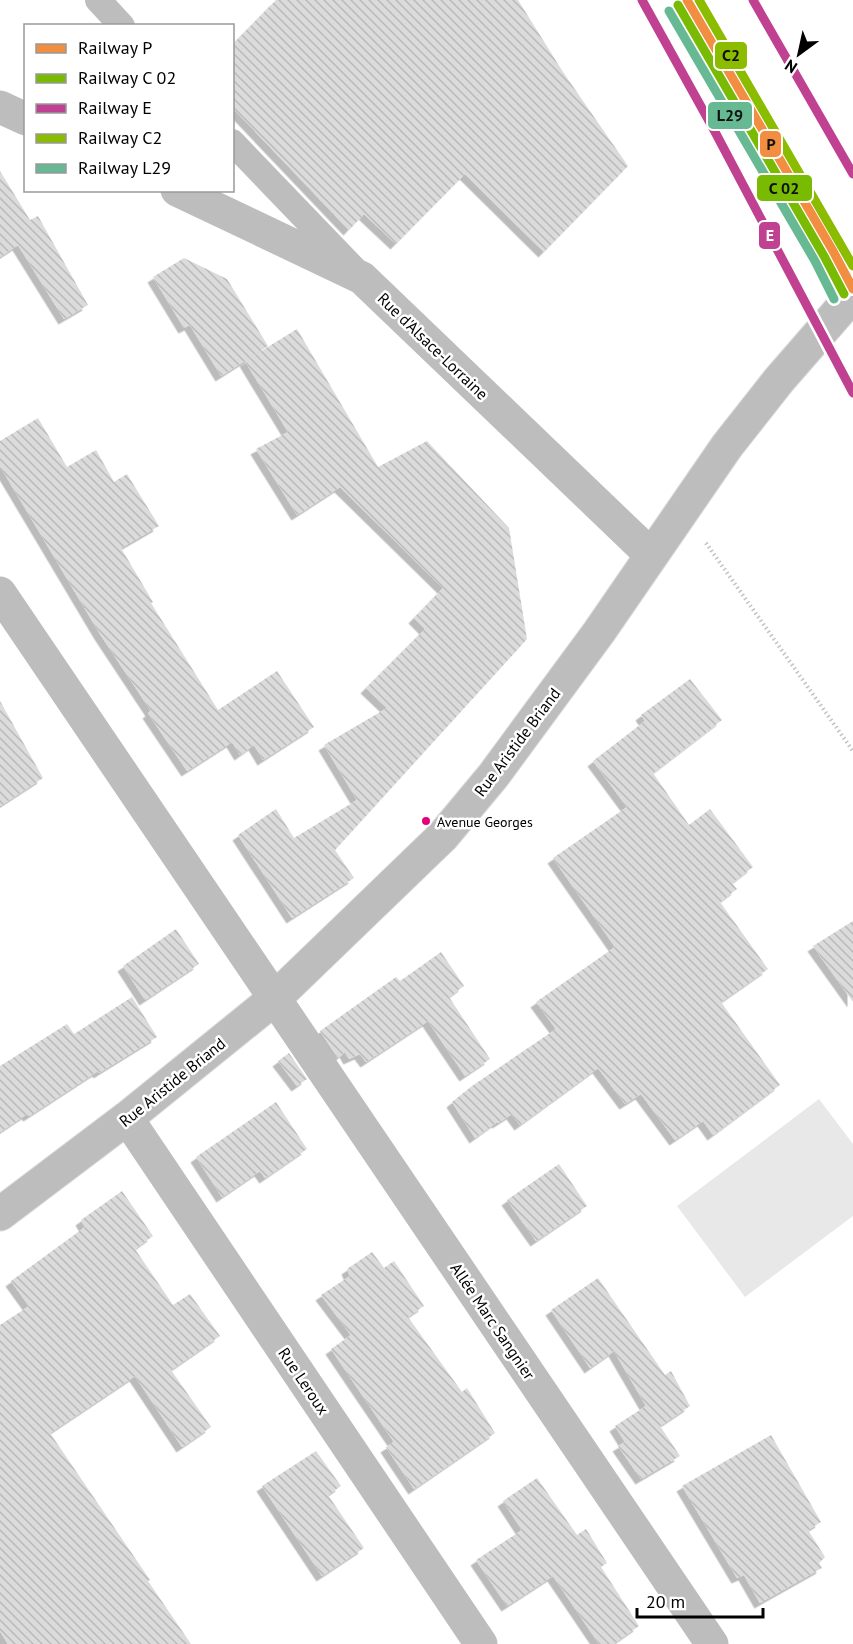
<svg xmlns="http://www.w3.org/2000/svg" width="853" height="1644" font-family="'PT Sans',sans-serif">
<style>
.green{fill:#e8e8e8}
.building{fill:url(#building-back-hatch);filter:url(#shadow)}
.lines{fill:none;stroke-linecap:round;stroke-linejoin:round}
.primary-casing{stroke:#dbdbdb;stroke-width:35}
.path{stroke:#c2c2c2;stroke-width:4;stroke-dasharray:1.5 3;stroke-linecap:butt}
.service{stroke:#bdbdbd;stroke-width:26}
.minor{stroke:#bdbdbd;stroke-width:33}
.primary{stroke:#bdbdbd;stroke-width:33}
.rail-1-casing{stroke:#fff;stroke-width:14}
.rail-2-casing{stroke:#fff;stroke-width:14}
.rail-3-casing{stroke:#fff;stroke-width:14}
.rail-4-casing{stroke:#fff;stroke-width:14}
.rail-5-casing{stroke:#fff;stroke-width:14}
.rail-1{stroke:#f28e42;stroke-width:9}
.rail-2{stroke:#79bb02;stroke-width:9}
.rail-3{stroke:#c04191;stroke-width:9}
.rail-4{stroke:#8cbc00;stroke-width:9}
.rail-5{stroke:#66b993;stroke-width:9}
.bus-dot{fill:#e5007d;stroke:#fff;stroke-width:2}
.labels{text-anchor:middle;stroke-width:5;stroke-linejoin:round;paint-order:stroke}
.bus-label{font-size:14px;fill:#000;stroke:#fff;text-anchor:start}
.street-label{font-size:16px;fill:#000;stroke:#fff}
.line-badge{stroke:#fff;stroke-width:2}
.badge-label{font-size:16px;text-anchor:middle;font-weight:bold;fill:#fff}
.pale-badge-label{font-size:16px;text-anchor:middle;font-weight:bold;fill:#111}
</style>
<defs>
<pattern id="building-back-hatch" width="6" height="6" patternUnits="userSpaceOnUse" patternTransform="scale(1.5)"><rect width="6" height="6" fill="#dbdbdb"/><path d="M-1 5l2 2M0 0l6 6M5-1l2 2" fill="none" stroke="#bababa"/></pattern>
<filter id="shadow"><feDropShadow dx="-5.5" dy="5.5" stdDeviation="0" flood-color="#0004"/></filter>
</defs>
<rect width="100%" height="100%" fill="#fff"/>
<path class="green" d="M819,1099L853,1144V1216L745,1297L677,1206Z"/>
<g class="building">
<path d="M276,0H518L563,72L628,166L544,252L465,174L396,244L364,214L349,230L232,107V45Z"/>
<path d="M0,171L30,220L38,216L88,305L64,319L18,245L0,257Z"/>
<path d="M184,258L227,279L268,346L221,376L190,325L184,328L153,277Z"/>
<path d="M297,329L378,467L427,441L509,528L527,639L335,850L354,878L292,918L238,835L276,809L294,838L357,800L324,745L387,708L366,688L425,629L414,618L443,588L340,487L297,515L256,449L288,432L245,361Z"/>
<path d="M38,418L67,467L96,450L114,482L127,474L159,526L121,548L153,602L151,603L218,710L277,671L314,727L263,760L254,745L240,755L232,742L187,771L148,713L151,711L100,634L0,466V441Z"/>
<path d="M690,679L722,720L653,773L689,825L710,809L753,867L732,883L737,889L720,902L768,969L721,1002L780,1085L713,1135L703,1121L675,1140L641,1094L625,1104L598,1068L520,1125L512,1114L498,1123L497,1122L475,1138L452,1102L472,1086L556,1029L536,1002L615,947L553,858L627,807L593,761L645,721L641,715Z"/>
<path d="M0,701L43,778L0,806Z"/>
<path d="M853,921V1002L813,946Z"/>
<path d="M176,929L199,964L145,1000L123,966Z"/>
<path d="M441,952L464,986L449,997L490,1059L465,1076L428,1021L366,1062L360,1054L349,1059L345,1052L338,1058L320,1031L396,977L400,981Z"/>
<path d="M132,997L157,1037L99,1073L98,1071L29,1116L27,1114L0,1132V1066L67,1024L74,1034Z"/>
<path d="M289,1053L307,1079L297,1086L278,1061Z"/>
<path d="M276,1102L307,1149L265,1178L260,1171L222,1197L196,1157Z"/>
<path d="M559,1164L587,1206L536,1241L507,1200Z"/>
<path d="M122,1191L153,1236L135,1249L173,1305L190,1294L220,1336L171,1370L211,1427L182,1447L135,1376L50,1433L150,1580L148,1581L191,1644H8L0,1631V1325L29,1306L11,1281L85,1227L81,1220Z"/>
<path d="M372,1252L384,1268L394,1261L424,1306L408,1317L462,1392L467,1388L495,1433L414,1489L386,1447L394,1442L331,1349L351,1335L321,1295L350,1276L347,1269Z"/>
<path d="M598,1278L665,1375L671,1371L690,1406L660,1426L680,1456L641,1479L618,1446L625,1442L615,1426L646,1406L614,1351L590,1368L551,1310Z"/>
<path d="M771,1435L821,1522L808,1530L825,1557L819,1563L822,1568L760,1603L744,1575L737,1578L682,1486Z"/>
<path d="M316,1451L341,1486L328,1495L364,1548L322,1576L262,1486Z"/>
<path d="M537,1478L577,1535L586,1529L607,1563L601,1567L639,1626L613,1644H599L553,1576L507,1606L476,1560L522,1530L503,1501Z"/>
</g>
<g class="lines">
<defs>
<path id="primary" d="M0,1214L127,1118L274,999L443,836L493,776L599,632L727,446L779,380L853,295"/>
</defs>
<use href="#primary" class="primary-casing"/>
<path class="path" d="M706,543L853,751"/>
<g class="service">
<path d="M98,0L122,26"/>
<path d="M232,142L354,269"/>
</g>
<g class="minor">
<path d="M0,107L26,119"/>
<path d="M177,190L362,278L651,555"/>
<path d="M0,593L712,1644"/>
<path d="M127,1118L481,1644"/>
</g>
<use href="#primary" class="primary"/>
<defs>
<path id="rail-1" d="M687,0L833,251L853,289"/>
<path id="rail-2" d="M678,5L824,256L844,294"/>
<g id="rail-3">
<path d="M642,0L714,130L853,393"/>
<path d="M753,0L853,174"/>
</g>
<path id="rail-4" d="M699,0L853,266"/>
<path id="rail-5" d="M669,11L815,261L834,299"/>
</defs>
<use href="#rail-1" class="rail-1-casing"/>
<use href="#rail-2" class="rail-2-casing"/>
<use href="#rail-3" class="rail-3-casing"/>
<use href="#rail-4" class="rail-4-casing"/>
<use href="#rail-5" class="rail-5-casing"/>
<use href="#rail-1" class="rail-1"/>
<use href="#rail-2" class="rail-2"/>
<use href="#rail-3" class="rail-3"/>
<use href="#rail-4" class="rail-4"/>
<use href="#rail-5" class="rail-5"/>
</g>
<circle class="bus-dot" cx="426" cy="821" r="5"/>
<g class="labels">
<g class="bus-label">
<text x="437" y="827">Avenue Georges</text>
</g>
<g class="street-label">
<text transform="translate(433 346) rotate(44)" y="6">Rue d'Alsace-Lorraine</text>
<text transform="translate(517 742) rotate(-53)" y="6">Rue Aristide Briand</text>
<text transform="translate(172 1082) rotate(-39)" y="6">Rue Aristide Briand</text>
<text transform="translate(493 1321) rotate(56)" y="6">Allée Marc Sangnier</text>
<text transform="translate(304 1381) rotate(56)" y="6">Rue Leroux</text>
</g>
</g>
<g class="line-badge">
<rect x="714" y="41" width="34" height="29" rx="6" fill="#8cbc00"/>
<rect x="707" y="101" width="46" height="29" rx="6" fill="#66b993"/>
<rect x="759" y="130" width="23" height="28" rx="6" fill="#f28e42"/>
<rect x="756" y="174" width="57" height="28" rx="6" fill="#79bb02"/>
<rect x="758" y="221" width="23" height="29" rx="6" fill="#c04191"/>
</g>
<g class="badge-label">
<text x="770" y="241">E</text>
</g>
<g class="pale-badge-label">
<text x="731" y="61">C2</text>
<text x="730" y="121">L29</text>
<text x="771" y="150">P</text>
<text x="784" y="194">C 02</text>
</g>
<rect x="24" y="24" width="210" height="168" fill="#ffffff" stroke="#999999" stroke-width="1.5"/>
<rect x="36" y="44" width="30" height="9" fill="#f28e42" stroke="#999999" stroke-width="1.5"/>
<text x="78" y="54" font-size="18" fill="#000000">Railway P</text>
<rect x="36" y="74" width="30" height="9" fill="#79bb02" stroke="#999999" stroke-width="1.5"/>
<text x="78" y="84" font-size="18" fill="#000000">Railway C 02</text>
<rect x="36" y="104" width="30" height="9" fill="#c04191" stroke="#999999" stroke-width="1.5"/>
<text x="78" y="114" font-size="18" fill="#000000">Railway E</text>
<rect x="36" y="134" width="30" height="9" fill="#8cbc00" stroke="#999999" stroke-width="1.5"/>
<text x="78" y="144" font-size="18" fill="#000000">Railway C2</text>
<rect x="36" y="164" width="30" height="9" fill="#66b993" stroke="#999999" stroke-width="1.5"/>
<text x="78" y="174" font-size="18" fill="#000000">Railway L29</text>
<g transform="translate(799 54) rotate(213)" stroke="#ffffff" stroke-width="4.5" paint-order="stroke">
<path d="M0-4.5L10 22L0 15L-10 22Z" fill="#000000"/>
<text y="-9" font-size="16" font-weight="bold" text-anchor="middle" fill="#000000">N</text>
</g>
<path d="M637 1608v9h126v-9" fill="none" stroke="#000000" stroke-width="3"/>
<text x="646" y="1608" font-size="18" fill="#000000" stroke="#ffffff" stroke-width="4.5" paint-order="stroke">20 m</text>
</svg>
